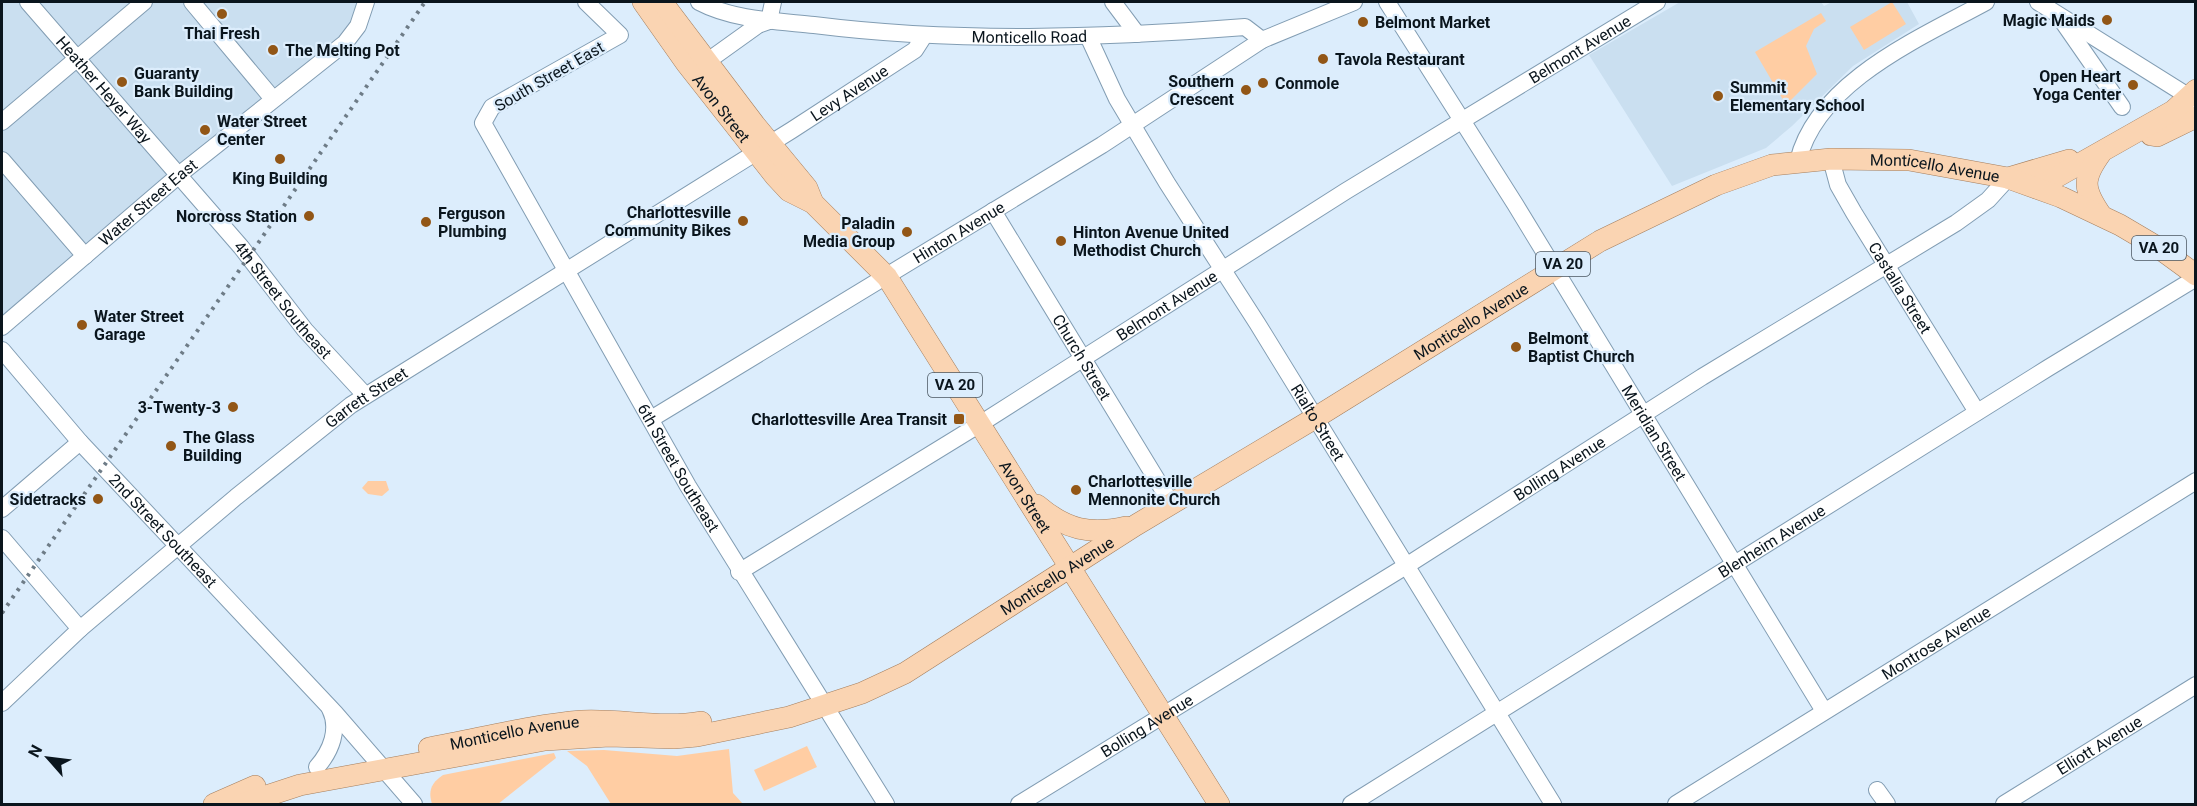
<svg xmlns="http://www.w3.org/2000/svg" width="2197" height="806" font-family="Roboto,sans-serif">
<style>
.built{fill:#cadff0}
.green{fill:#ffcda3}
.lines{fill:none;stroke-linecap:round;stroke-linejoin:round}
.minor-casing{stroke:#829db3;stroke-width:18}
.major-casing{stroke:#a47e5d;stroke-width:22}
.minor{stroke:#fff;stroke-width:16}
.major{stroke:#fad4b2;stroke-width:21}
.rail{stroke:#6e7c87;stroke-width:4;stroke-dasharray:3 6;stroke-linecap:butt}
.poi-dot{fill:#925616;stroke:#dcedfc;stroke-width:2}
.labels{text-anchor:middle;stroke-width:4.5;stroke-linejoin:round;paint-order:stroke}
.shield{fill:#dcedfc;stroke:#495660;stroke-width:1.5}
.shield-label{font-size:15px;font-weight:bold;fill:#0a151d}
.poi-label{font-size:16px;font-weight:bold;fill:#0a151d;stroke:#dcedfc;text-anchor:start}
.street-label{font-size:16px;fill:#0a151d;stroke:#dcedfc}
</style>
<rect width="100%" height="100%" fill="#dcedfc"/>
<g class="built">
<path d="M2,2H366L353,34L340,36L295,72L2,317Z"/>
<path d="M1680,2H1821L1824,6L1832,2H1907L1919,24L1853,66L1792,126L1766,148L1672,186L1589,55Z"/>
</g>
<g class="green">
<path d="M1892,2L1906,24L1864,50L1850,27Z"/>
<path d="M1821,13L1826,21L1814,29L1806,46L1817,74L1786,105L1755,52Z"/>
<path d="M368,481H386L389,490L382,496L368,494L362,488Z"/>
<path d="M807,746L817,767L764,791L754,770Z"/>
<path d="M729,749L733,793L743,804H611L587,766L567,751L604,750L677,756Z"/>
<path d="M554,753L556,758L498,804H432C428,791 431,783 443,775Z"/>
</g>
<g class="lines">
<defs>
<g id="minor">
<path id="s1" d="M28,2L241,247L305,330L365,395"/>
<path d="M192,2L273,99"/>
<path id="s2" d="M586,2L620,35L492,107L483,123L688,486L886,804"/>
<path id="s3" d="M699,2C733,20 776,21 814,25C957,43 1101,38 1245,27L1262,40"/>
<path d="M1113,2L1137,34"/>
<path id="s4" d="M1387,2L1515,204L1824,711"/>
<path d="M2038,2L2196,101"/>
<path d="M769,21L773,2"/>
<path d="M2063,22L2122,107"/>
<path id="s5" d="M1088,36L1117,99L1167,183L1257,323L1553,804"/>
<path d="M698,68L758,25L769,21"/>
<path d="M2,122L144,2"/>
<path id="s6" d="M1831,159L1838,185L1854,213L1977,412"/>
<path d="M2,160L85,256"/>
<path d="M1798,161C1817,82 1920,38 1986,2"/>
<path id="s7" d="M993,211L1171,503"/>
<path id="s8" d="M2,327L185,170L345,43L358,26L366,2"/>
<path id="s9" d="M2,350L80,442L335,713L414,804"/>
<path id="s10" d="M651,419L1102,145L1262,40L1354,2"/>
<path d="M2,509L80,442"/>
<path d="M2,538L80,629"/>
<path id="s11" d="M739,572L980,424L1346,191L1657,2"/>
<path id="s12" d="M2,703L80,629L236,497L351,405L792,130L915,50L924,36"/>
<path d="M317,767C331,751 340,729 330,709"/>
<path d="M1877,790L1887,804"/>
<path id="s13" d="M1019,804L1406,566L1702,377L1956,223L1988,200L2008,178"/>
<path id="s14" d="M1351,804L2048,368L2196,278"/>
<path id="s15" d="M1676,804L2196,481"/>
<path id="s16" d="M2004,804L2196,685"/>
</g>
<g id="major">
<path id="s17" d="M643,2L686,63L775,176L789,191L813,203L887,277L1219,804"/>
<path d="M662,2L755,125L807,188L813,203"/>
<path d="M2151,135L2157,136L2196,117"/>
<path d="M2008,178L2069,160"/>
<path d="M2037,188L2173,111L2196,90"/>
<path d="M2101,215C2083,189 2082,179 2101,153"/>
<path d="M1037,505C1066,530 1090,535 1126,527"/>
<path id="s18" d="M429,748C480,739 531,725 582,721C621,719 663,729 701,722"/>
<path d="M214,804L255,786"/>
<path id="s19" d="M242,804L300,785L545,740L609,736L674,738L697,736L789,717L862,693L905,673L1136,525L1315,418L1600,241L1716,185L1772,165L1831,159L1909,160L2008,178L2061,197L2120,225L2159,248L2196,275"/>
</g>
</defs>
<use href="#minor" class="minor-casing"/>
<use href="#major" class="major-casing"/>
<use href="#minor" class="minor"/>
<use href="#major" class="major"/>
<path class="rail" d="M2,613L425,2"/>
</g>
<g class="poi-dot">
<circle cx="222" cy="14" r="6"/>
<circle cx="2107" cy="20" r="6"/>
<circle cx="1363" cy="22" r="6"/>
<circle cx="273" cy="50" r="6"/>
<circle cx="1323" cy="59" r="6"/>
<circle cx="122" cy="82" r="6"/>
<circle cx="1263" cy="83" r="6"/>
<circle cx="2133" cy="85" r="6"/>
<circle cx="1246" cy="90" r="6"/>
<circle cx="1718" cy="96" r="6"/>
<circle cx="205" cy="130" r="6"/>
<circle cx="280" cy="159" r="6"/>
<circle cx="309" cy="216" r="6"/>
<circle cx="743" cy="221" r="6"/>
<circle cx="426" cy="222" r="6"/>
<circle cx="907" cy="232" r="6"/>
<circle cx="1061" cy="241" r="6"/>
<circle cx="82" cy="325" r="6"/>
<circle cx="1516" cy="347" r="6"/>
<circle cx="233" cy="407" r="6"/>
<rect x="953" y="413" width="12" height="12" rx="3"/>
<circle cx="171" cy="446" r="6"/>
<circle cx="1076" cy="490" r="6"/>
<circle cx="98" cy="499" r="6"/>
</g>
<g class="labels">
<g class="shield">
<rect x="2132" y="236" width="54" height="24" rx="4.5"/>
<rect x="1536" y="252" width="54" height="24" rx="4.5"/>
<rect x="928" y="373" width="54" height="24" rx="4.5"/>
</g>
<g class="shield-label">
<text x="2159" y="253">VA 20</text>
<text x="1563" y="269">VA 20</text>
<text x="955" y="390">VA 20</text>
</g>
<g class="poi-label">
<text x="2095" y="26" text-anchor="end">Magic Maids</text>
<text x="1375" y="28">Belmont Market</text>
<text x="222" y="39" text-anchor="middle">Thai Fresh</text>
<text x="285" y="56">The Melting Pot</text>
<text x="1335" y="65">Tavola Restaurant</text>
<text x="134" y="79">Guaranty<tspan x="134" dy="18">Bank Building</tspan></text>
<text x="2121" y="82" text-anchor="end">Open Heart<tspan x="2121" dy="18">Yoga Center</tspan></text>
<text x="1234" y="87" text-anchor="end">Southern<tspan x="1234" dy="18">Crescent</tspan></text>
<text x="1275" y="89">Conmole</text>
<text x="1730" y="93">Summit<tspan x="1730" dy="18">Elementary School</tspan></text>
<text x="217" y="127">Water Street<tspan x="217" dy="18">Center</tspan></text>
<text x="280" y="184" text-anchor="middle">King Building</text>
<text x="731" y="218" text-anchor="end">Charlottesville<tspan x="731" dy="18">Community Bikes</tspan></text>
<text x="438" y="219">Ferguson<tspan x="438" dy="18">Plumbing</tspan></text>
<text x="297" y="222" text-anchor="end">Norcross Station</text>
<text x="895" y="229" text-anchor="end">Paladin<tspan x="895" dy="18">Media Group</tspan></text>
<text x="1073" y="238">Hinton Avenue United<tspan x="1073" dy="18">Methodist Church</tspan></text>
<text x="94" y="322">Water Street<tspan x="94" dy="18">Garage</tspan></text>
<text x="1528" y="344">Belmont<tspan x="1528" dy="18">Baptist Church</tspan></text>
<text x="221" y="413" text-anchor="end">3-Twenty-3</text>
<text x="947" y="425" text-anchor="end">Charlottesville Area Transit</text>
<text x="183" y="443">The Glass<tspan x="183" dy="18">Building</tspan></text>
<text x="1088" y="487">Charlottesville<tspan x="1088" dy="18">Mennonite Church</tspan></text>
<text x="86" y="505" text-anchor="end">Sidetracks</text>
</g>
<g class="street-label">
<text dy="6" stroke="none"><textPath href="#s3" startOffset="334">Monticello Road</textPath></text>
<text dy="6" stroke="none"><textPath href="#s11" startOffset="990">Belmont Avenue</textPath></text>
<text transform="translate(549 76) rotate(-30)" y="6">South Street East</text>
<text dy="6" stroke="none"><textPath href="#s1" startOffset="116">Heather Heyer Way</textPath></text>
<text dy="6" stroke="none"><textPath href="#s12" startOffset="1047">Levy Avenue</textPath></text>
<text dy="6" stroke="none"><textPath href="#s17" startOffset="132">Avon Street</textPath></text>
<text dy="6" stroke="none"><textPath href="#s19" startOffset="1851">Monticello Avenue</textPath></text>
<text dy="6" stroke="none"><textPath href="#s8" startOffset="192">Water Street East</textPath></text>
<text dy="6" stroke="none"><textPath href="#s10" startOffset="360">Hinton Avenue</textPath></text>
<text dy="6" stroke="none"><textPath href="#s6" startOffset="147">Castalia Street</textPath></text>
<text dy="6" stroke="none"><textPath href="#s1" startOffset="392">4th Street Southeast</textPath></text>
<text dy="6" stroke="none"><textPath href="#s11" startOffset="504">Belmont Avenue</textPath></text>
<text dy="6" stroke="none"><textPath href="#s19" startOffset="1347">Monticello Avenue</textPath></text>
<text dy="6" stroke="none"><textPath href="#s7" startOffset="171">Church Street</textPath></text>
<text dy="6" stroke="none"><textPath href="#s12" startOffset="476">Garrett Street</textPath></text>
<text dy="6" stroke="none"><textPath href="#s5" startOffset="450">Rialto Street</textPath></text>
<text dy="6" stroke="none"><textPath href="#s4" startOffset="507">Meridian Street</textPath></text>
<text dy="6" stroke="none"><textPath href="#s2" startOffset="609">6th Street Southeast</textPath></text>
<text dy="6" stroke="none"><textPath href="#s13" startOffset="636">Bolling Avenue</textPath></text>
<text dy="6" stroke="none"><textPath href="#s17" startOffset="630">Avon Street</textPath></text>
<text dy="6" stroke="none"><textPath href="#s9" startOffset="242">2nd Street Southeast</textPath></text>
<text dy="6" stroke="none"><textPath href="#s14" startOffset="496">Blenheim Avenue</textPath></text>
<text dy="6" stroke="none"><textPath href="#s19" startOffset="861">Monticello Avenue</textPath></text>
<text dy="6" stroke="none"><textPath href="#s15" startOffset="306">Montrose Avenue</textPath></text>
<text dy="6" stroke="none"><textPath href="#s13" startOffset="150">Bolling Avenue</textPath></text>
<text dy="6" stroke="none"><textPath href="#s18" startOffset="87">Monticello Avenue</textPath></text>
<text dy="6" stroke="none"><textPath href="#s16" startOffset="112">Elliott Avenue</textPath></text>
</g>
</g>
<rect width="2197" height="806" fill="none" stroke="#0a151d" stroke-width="6"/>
<g transform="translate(48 758) rotate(298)" stroke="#dcedfc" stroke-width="4.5" paint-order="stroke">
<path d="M0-4.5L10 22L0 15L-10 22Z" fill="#0a151d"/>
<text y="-9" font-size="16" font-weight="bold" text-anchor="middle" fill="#0a151d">N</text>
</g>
</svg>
